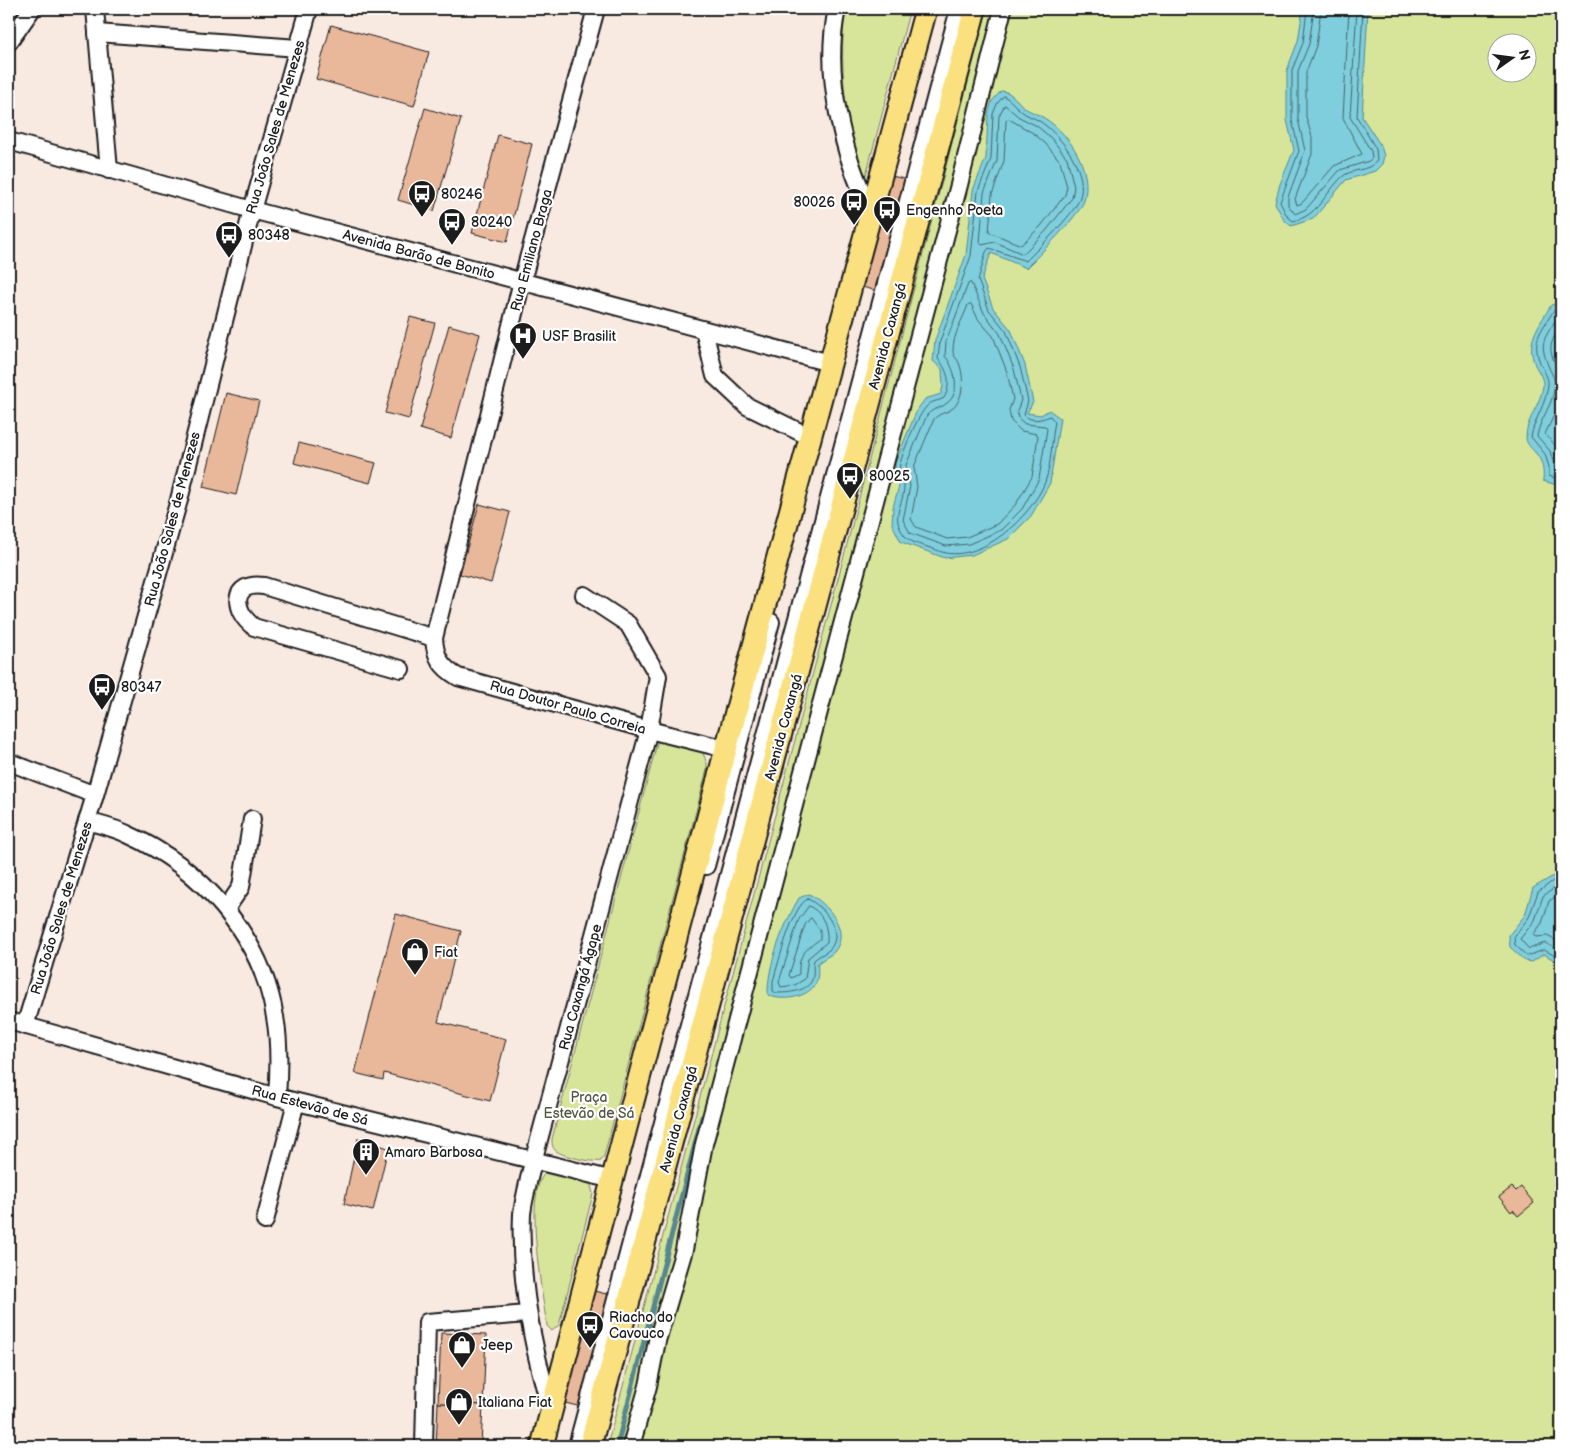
<svg xmlns="http://www.w3.org/2000/svg" width="1570" height="1455" font-family="'Balsamiq Sans',sans-serif">
<style>
.green{fill:#d6e599;stroke:#79805a;fill-rule:evenodd}
.water{fill:#7fcedd;stroke:#578790}
.lines{fill:none;stroke-linecap:round;stroke-linejoin:round}
.shore{stroke:#446369;stroke-width:1}
.stream{stroke:#578790;stroke-width:5}
.building{fill:#e9b79a;stroke:#1c1c1c}
.minor-casing{stroke:#1c1c1c;stroke-width:20}
.major-casing{stroke:#1c1c1c;stroke-width:25}
.minor{stroke:#fff;stroke-width:16}
.major{stroke:#fbe080;stroke-width:21}
.labels{text-anchor:middle;stroke-width:4.5;stroke-linejoin:round;paint-order:stroke}
.street-label{font-size:14px;fill:#1c1c1c;stroke:#fff}
.poi-label{font-size:14px;fill:#1c1c1c;stroke:#fff;text-anchor:start}
.park-label{font-size:14px;fill:#545842;stroke:#fff}
</style>
<rect width="100%" height="100%" fill="#f8e9e1"/>
<filter id="ink" filterUnits="userSpaceOnUse"><feTurbulence type="fractalNoise" baseFrequency=".02" numOctaves="2"/><feDisplacementMap in="SourceGraphic" scale="10" xChannelSelector="R" yChannelSelector="G"/><feConvolveMatrix kernelMatrix="1 2 1 2 8 2 1 2 1" color-interpolation-filters="sRGB"/></filter>
<g filter="url(#ink)">
<g class="green">
<path d="M846,9H910L866,175C844,144 838,46 846,9Z"/>
<path d="M987,9H1561V1446H607L835,590ZM1498,42H1528V72H1498Z"/>
<path d="M658,740L702,751L707,763V770L604,1156L601,1161C593,1163 561,1156 555,1150C552,1147 552,1143 552,1139Z"/>
<path d="M547,1172L590,1181L593,1194L559,1325L552,1331L547,1326C543,1298 522,1187 547,1172Z"/>
</g>
<g class="water">
<path d="M1303,9H1368L1362,117L1381,146L1384,156L1382,164L1375,171L1346,180L1313,219L1291,226L1284,220L1275,203L1280,184L1294,150L1287,120V70L1298,41Z"/>
<path d="M1001,91C1012,91 1017,102 1025,108C1029,111 1035,113 1039,115C1067,129 1094,169 1084,201C1078,217 1039,255 1026,268L991,253L982,279L993,308L1011,330L1025,365L1033,402L1027,413L1041,415L1049,410L1060,418L1050,483L1031,516L1008,539L972,555L945,558L901,542L892,524L893,507L899,486L895,476V463L917,410L925,399L941,394L943,386L942,369L933,361L935,340L966,255L973,190L986,158L988,114L992,101Z"/>
<path d="M1561,303V486L1543,481C1546,451 1526,451 1526,437C1526,419 1541,404 1543,386C1544,379 1538,371 1535,365C1525,341 1539,326 1551,305Z"/>
<path d="M1561,866V964L1544,954L1532,962L1525,961L1510,947L1509,935L1525,915L1533,888L1555,875Z"/>
<path d="M809,894C827,903 852,931 834,952C830,956 823,959 818,963C817,970 819,976 816,983C808,998 782,1002 768,995C767,965 784,924 799,898Z"/>
</g>
<g class="lines">
<g class="shore">
<path d="M1307,9L1303,43L1292,70V120L1299,151L1280,202L1287,216L1293,221C1317,217 1326,192 1342,177C1352,168 1368,172 1377,161L1376,149L1357,117L1363,9"/>
<path d="M1314,9L1309,44L1298,71V119L1305,151L1288,197V205L1295,214L1306,209L1340,170L1369,161L1372,158L1371,151L1350,117L1357,9"/>
<path d="M1321,9L1316,46L1306,72V117L1312,137V154L1295,199L1297,205L1302,203L1334,166L1362,154L1343,118L1349,9"/>
<path d="M1004,96C1011,100 1015,106 1021,111C1027,116 1035,118 1041,122C1062,137 1090,173 1079,200C1072,216 1039,248 1026,261L989,248L986,252L978,280L989,310L1006,331L1020,367L1028,401L1024,415C1031,422 1041,420 1050,416L1055,422C1051,440 1052,464 1045,482C1032,516 979,566 939,551C931,547 910,544 905,536C889,516 904,506 904,486C904,478 898,473 900,464C903,451 918,415 927,406C931,401 939,401 944,398C952,384 948,370 938,359L940,341L971,256L978,191L991,159L993,114L997,104Z"/>
<path d="M1005,105L1019,117L1037,126L1051,138L1067,158L1074,187L1072,198L1046,231L1023,254L995,242L982,245L980,243L984,193L997,161L999,116Z"/>
<path d="M1009,119L1033,133L1045,143L1060,161L1067,187L1065,195L1041,226L1021,245L989,232L992,195L1004,161L1006,121Z"/>
<path d="M971,283L984,313L1000,334L1014,369L1021,400L1017,411L1018,418L1025,424L1045,426L1047,429L1039,479L1022,509L1001,530L969,544L946,546L910,533L903,520L910,486L906,465L927,415C933,408 940,409 947,403C962,393 954,366 945,356L946,342L968,284Z"/>
<path d="M971,304L978,319L993,336L1007,372L1013,399L1009,410L1011,421L1021,431L1037,434L1038,436L1032,477L1016,504L997,524L967,537L947,539L916,527L911,519L917,487L914,467L934,419C940,412 950,413 956,405C964,394 964,375 959,363C957,358 952,355 953,350C953,335 963,319 968,305Z"/>
<path d="M1561,308L1554,310C1540,333 1530,341 1542,367C1545,373 1549,379 1548,385C1546,405 1534,419 1531,437L1545,454L1549,467V476L1561,480"/>
<path d="M1561,315L1558,316C1543,341 1538,342 1550,370C1552,374 1555,379 1555,384C1554,404 1540,418 1537,436L1550,451L1556,472L1561,474"/>
<path d="M1561,325C1545,351 1550,350 1561,377"/>
<path d="M1561,391L1558,407L1545,434L1556,446L1561,459"/>
<path d="M1561,875L1538,892L1529,917L1514,937L1515,945L1527,956L1544,950L1561,959"/>
<path d="M1561,884L1543,896L1535,920L1520,939L1529,949L1545,943L1561,951"/>
<path d="M1561,893L1549,901L1542,923L1533,935L1536,937L1547,936L1561,943"/>
<path d="M808,899C823,906 845,932 830,949C826,953 818,956 814,960C812,966 814,970 813,976C811,992 788,993 776,993L773,991V981C778,965 793,903 808,899Z"/>
<path d="M809,906C823,913 828,927 827,942L808,958L805,979L795,985L781,987L779,982L798,921Z"/>
<path d="M811,918L820,930V939C805,950 798,955 799,974L791,978L789,975L805,925Z"/>
</g>
<path class="stream" d="M617,1446L702,1117"/>
</g>
<g class="building">
<path d="M331,25L429,52L414,106L316,79Z"/>
<path d="M425,108L461,119L434,211L398,200Z"/>
<path d="M498,135L532,144L507,242L472,233Z"/>
<path d="M892,176L912,181L882,292L862,287Z"/>
<path d="M410,317L435,323L409,419L385,413Z"/>
<path d="M449,325L480,334L451,438L420,429Z"/>
<path d="M226,393L259,401L236,495L203,487Z"/>
<path d="M299,443L376,463L370,483L294,463Z"/>
<path d="M479,504L510,512L491,583L460,574Z"/>
<path d="M396,914L461,931L438,1022L506,1039L490,1101L384,1073L383,1080L355,1073Z"/>
<path d="M358,1138L388,1148L373,1211L344,1204Z"/>
<path d="M1512,1187L1516,1191L1521,1187L1534,1203L1518,1216L1513,1210L1511,1212L1499,1197Z"/>
<path d="M594,1291L615,1296L586,1408L565,1403Z"/>
<path d="M441,1333L486,1335L483,1405L438,1403Z"/>
<path d="M438,1403L483,1405L481,1446H436Z"/>
</g>
<g class="lines">
<defs>
<g id="minor">
<path d="M95,9L109,170"/>
<path d="M596,9L522,281L434,638C435,657 441,667 458,677L649,730L726,749"/>
<path d="M837,9C823,72 842,155 871,211"/>
<path d="M97,33L298,48"/>
<path d="M9,42L32,9"/>
<path d="M9,141L252,210L830,363"/>
<path d="M704,330L715,376L747,406L810,437"/>
<path d="M401,669L254,627C232,611 231,581 264,586L434,638"/>
<path d="M9,762L95,795"/>
<path d="M87,821C100,825 115,828 127,834C201,867 262,936 275,1017C280,1044 279,1070 277,1097"/>
<path d="M706,866L771,622"/>
<path d="M226,909L241,887L252,819"/>
<path d="M9,1021L277,1097L613,1180"/>
<path d="M25,1026L95,795L179,500L252,210L309,9"/>
<path d="M265,1221L296,1102"/>
<path d="M551,1410C532,1346 519,1281 522,1214C524,1197 529,1179 533,1162L649,730L658,676L628,624L584,595"/>
<path d="M424,1446L427,1322L528,1314"/>
<path d="M577,1446L959,9"/>
<path d="M631,1446L648,1386L657,1341L684,1250L704,1144L959,185L1003,9"/>
</g>
<g id="major">
<path d="M542,1446L726,749L926,9"/>
<path d="M590,1446L975,9"/>
</g>
</defs>
<use href="#minor" class="minor-casing"/>
<use href="#major" class="major-casing"/>
<use href="#minor" class="minor"/>
<use href="#major" class="major"/>
</g>
</g>
<defs>
<symbol id="bus-pin" viewBox="-11 -11 22 30"><path d="M0 17L-7.5 6A9.5 9.5 0 1 1 7.5 6Z" fill="#1c1c1c" stroke="#fff"/><path d="M-5-6H5V4H4V6H2V4H-2V6H-4V4H-5ZM-3.5-4V0h7V-4ZM-3.5 1.2v1.5H-2V1.2ZM2 1.2v1.5H3.5V1.2Z" fill="#fff"/></symbol>
<symbol id="hospital-pin" viewBox="-11 -11 22 30"><path d="M0 17L-7.5 6A9.5 9.5 0 1 1 7.5 6Z" fill="#1c1c1c" stroke="#fff"/><path d="M-5-5h3v3.5h4V-5h3V5h-3V1.5h-4V5h-3Z" fill="#fff"/></symbol>
<symbol id="shop-pin" viewBox="-11 -11 22 30"><path d="M0 17L-7.5 6A9.5 9.5 0 1 1 7.5 6Z" fill="#1c1c1c" stroke="#fff"/><path d="M-5-2.5h2.3a2.7 3.5 0 0 1 5.4 0H5L5.5 6h-11ZM-1.5-2.5h3a1.5 2.3 0 0 0-3 0Z" fill="#fff"/></symbol>
<symbol id="building-pin" viewBox="-11 -11 22 30"><path d="M0 17L-7.5 6A9.5 9.5 0 1 1 7.5 6Z" fill="#1c1c1c" stroke="#fff"/><path d="M-4-6H4V6H1V3H-1V6H-4ZM-2.5-4.3h1.7v1.8h-1.7ZM.8-4.3h1.7v1.8H.8ZM-2.5-1h1.7V.8h-1.7ZM.8-1h1.7V.8H.8Z" fill="#fff"/></symbol>
</defs>
<g fill-rule="evenodd">
<use href="#bus-pin" x="406" y="178" width="32" height="43"/>
<use href="#bus-pin" x="838" y="186" width="32" height="43"/>
<use href="#bus-pin" x="871" y="194" width="32" height="43"/>
<use href="#bus-pin" x="436" y="206" width="32" height="43"/>
<use href="#bus-pin" x="213" y="219" width="32" height="43"/>
<use href="#hospital-pin" x="507" y="320" width="32" height="43"/>
<use href="#bus-pin" x="834" y="460" width="32" height="43"/>
<use href="#bus-pin" x="86" y="671" width="32" height="43"/>
<use href="#shop-pin" x="399" y="936" width="32" height="43"/>
<use href="#building-pin" x="350" y="1136" width="32" height="43"/>
<use href="#bus-pin" x="574" y="1309" width="32" height="43"/>
<use href="#shop-pin" x="446" y="1329" width="32" height="43"/>
<use href="#shop-pin" x="443" y="1386" width="32" height="43"/>
</g>
<g class="labels">
<g class="street-label">
<text transform="translate(275 127) rotate(-74)" y="5">Rua João Sales de Menezes</text>
<text transform="translate(531 250) rotate(-75)" y="5">Rua Emiliano Braga</text>
<text transform="translate(419 254) rotate(15)" y="5">Avenida Barão de Bonito</text>
<text transform="translate(887 336) rotate(-75)" y="5">Avenida Caxangá</text>
<text transform="translate(172 519) rotate(-75)" y="5">Rua João Sales de Menezes</text>
<text transform="translate(568 707) rotate(16)" y="5">Rua Doutor Paulo Correia</text>
<text transform="translate(783 727) rotate(-75)" y="5">Avenida Caxangá</text>
<text transform="translate(61 908) rotate(-73)" y="5">Rua João Sales de Menezes</text>
<text transform="translate(580 987) rotate(-75)" y="5">Rua Caxangá Ágape</text>
<text transform="translate(310 1105) rotate(15)" y="5">Rua Estevão de Sá</text>
<text transform="translate(678 1119) rotate(-75)" y="5">Avenida Caxangá</text>
</g>
<g class="poi-label">
<text x="441" y="199">80246</text>
<text x="835" y="207" text-anchor="end">80026</text>
<text x="906" y="215">Engenho Poeta</text>
<text x="471" y="227">80240</text>
<text x="248" y="240">80348</text>
<text x="542" y="341">USF Brasilit</text>
<text x="869" y="481">80025</text>
<text x="121" y="692">80347</text>
<text x="434" y="957">Fiat</text>
<text x="385" y="1157">Amaro Barbosa</text>
<text x="609" y="1322">Riacho do<tspan x="609" dy="16">Cavouco</tspan></text>
<text x="481" y="1350">Jeep</text>
<text x="478" y="1407">Italiana Fiat</text>
</g>
<g class="park-label">
<text x="589" y="1102">Praça<tspan x="589" dy="16">Estevão de Sá</tspan></text>
</g>
</g>
<rect width="1570" height="1455" fill="none" stroke="#fff" stroke-width="30"/>
<rect x="15" y="15" width="1540" height="1425" fill="none" stroke="#1c1c1c" stroke-width="2" filter="url(#ink)"/>
<g transform="translate(1512 58) rotate(76)"><circle r="24" fill="#ffffff" stroke="#a4a4a4"/>
<path d="M0-4L9 19L0 12L-9 19Z" fill="#1c1c1c"/>
<text y="-8" font-size="14" font-weight="bold" text-anchor="middle" fill="#1c1c1c">N</text>
</g>
</svg>
